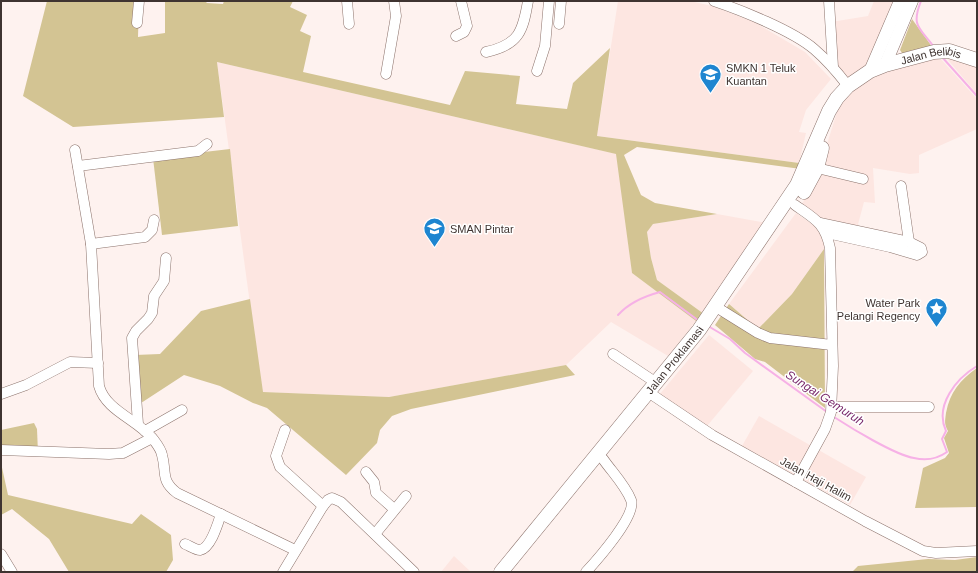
<svg xmlns="http://www.w3.org/2000/svg" width="978" height="573" font-family="Helvetica,sans-serif">
<style>
.built{fill:#fde6e1}
.green{fill:#d3c493}
.lines{fill:none;stroke-linecap:round;stroke-linejoin:round}
.stream{stroke:#f6b1e6;stroke-width:2}
.minor-casing{stroke:#8c736c;stroke-width:11}
.major-casing{stroke:#8c736c;stroke-width:13}
.highway-casing{stroke:#8c736c;stroke-width:15}
.minor{stroke:#fff;stroke-width:10}
.major{stroke:#fff;stroke-width:12}
.highway{stroke:#fff;stroke-width:14}
.labels{text-anchor:middle;stroke-width:3;stroke-linejoin:round;paint-order:stroke}
.street-label{font-size:11px;fill:#3f3431;stroke:#fff}
.poi-label{font-size:11px;fill:#3f3431;stroke:#fff;text-anchor:start}
.water-label{font-size:12px;font-style:italic;fill:#7a2c6d;stroke:#fff}
</style>
<rect width="100%" height="100%" fill="#fef2ef"/>
<g class="built">
<path d="M618,1H690L712,6L754,22L805,52L831,79L806,110L799,132L806,133L799,163L597,136Z"/>
<path d="M874,1H897L876,54L862,70L849,79L839,71L836,65L831,22L868,16Z"/>
<path d="M943,54L977,65V94Z"/>
<path d="M938,56L977,99V129L919,155V173L910,174L873,168L875,203L864,202L857,228L822,221L801,206L817,176L838,109L849,94L860,85L877,76L919,60Z"/>
<path d="M217,62L617,154L632,273L696,321L668,356L611,322L566,365L389,397L262,392Z"/>
<path d="M796,213L822,231L825,238L824,249L792,294L758,329L729,304Z"/>
<path d="M717,214L767,223L704,314L657,280L651,258L647,232L653,224Z"/>
<path d="M709,335L753,371L707,426L689,417L660,394Z"/>
<path d="M759,416L866,477L850,505L742,446Z"/>
<path d="M454,556L471,572H441Z"/>
</g>
<g class="green">
<path d="M47,1H139L138,37L165,33V1H205L207,3L223,4L224,1H293L290,7L307,15L300,31L311,36L303,72L450,105L465,71L520,76L516,104L567,109L573,83L610,48L597,136L799,163L801,169L637,147L624,155L641,195L655,203L717,214L653,224L647,232L651,258L657,280L704,314L696,321L632,273L616,154L217,62L224,117L73,127L23,96Z"/>
<path d="M912,19L933,48L904,56L900,50Z"/>
<path d="M230,149L238,226L162,235L153,158Z"/>
<path d="M824,249L825,408L765,362L755,359L715,325L729,304L758,329L792,294Z"/>
<path d="M250,299L263,392L389,397L566,365L575,375L411,409L392,416L380,430L377,443L346,475L267,408L253,403L220,386L184,375L138,405L135,355L160,354L201,311Z"/>
<path d="M977,368V507L915,508L923,468L945,458L949,453L944,438L948,431C944,424 945,421 946,413C950,392 960,380 977,368Z"/>
<path d="M34,423L37,429L38,453H1V430Z"/>
<path d="M1,463L8,495L132,524L141,514L171,535L173,560L166,572H69L49,539L12,509L1,515Z"/>
<path d="M977,557V572H852L858,566L928,559L955,560Z"/>
</g>
<g class="lines">
<g class="stream">
<path d="M921,1C911,26 919,27 934,47"/>
<path d="M942,57L977,96"/>
<path d="M618,315C628,304 645,296 660,292L699,321"/>
<path d="M708,326L730,339L745,353L827,412"/>
<path d="M834,417C851,428 895,455 914,458C926,461 937,459 947,452L942,439L946,431C934,405 957,378 977,366"/>
</g>
<defs>
<g id="minor">
<path d="M347,1L349,24"/>
<path d="M714,1C741,10 793,31 814,49C827,60 838,73 848,86"/>
<path d="M829,1L833,67"/>
<path d="M137,23L139,1"/>
<path d="M559,24L561,1"/>
<path d="M456,36L464,32L467,26L461,1"/>
<path d="M486,52C519,45 523,31 528,1"/>
<path d="M537,71L545,46L549,1"/>
<path d="M386,74L396,16L394,1"/>
<path d="M75,150L91,244L99,386C106,411 137,419 153,439C156,443 161,449 162,455C167,472 160,480 177,493L295,550"/>
<path d="M78,166L198,151L207,144"/>
<path d="M817,168L863,179"/>
<path d="M901,186L909,242"/>
<path d="M795,205C815,219 825,223 830,248L833,366L831,412L825,429L796,482"/>
<path d="M820,223L909,242L921,248L922,252L917,255L890,247L827,233"/>
<path d="M91,244L145,237L152,230L154,220"/>
<path d="M721,310L758,333L770,338L832,345"/>
<path d="M613,354L655,382"/>
<path d="M1,394L26,385L70,362L98,363"/>
<path d="M654,396L712,435L865,521L923,551L936,553L977,551"/>
<path d="M832,407H929"/>
<path d="M138,424L132,338L136,331L148,319L152,313L154,296L164,281L166,258"/>
<path d="M285,430L276,456L280,467L323,506"/>
<path d="M145,431L182,410"/>
<path d="M1,450L109,454L123,453L152,438"/>
<path d="M366,472L374,482L376,493L394,509"/>
<path d="M375,534L406,496"/>
<path d="M185,544C190,546 195,550 200,550C211,548 218,523 221,514"/>
<path d="M1,554L12,572"/>
<path d="M283,572L323,506L328,500L332,498L341,502L414,572"/>
<path d="M586,572C597,560 637,515 631,500C625,485 612,472 603,459"/>
</g>
<g id="major">
<path d="M885,65L912,1"/>
<path d="M870,71L900,1"/>
</g>
<g id="highway">
<path d="M804,192L817,168L822,148"/>
<path id="s1" d="M501,572L699,330L797,185L829,111L837,98L848,86L870,71L885,65L934,52L949,51L977,60"/>
</g>
</defs>
<use href="#minor" class="minor-casing"/>
<use href="#major" class="major-casing"/>
<use href="#highway" class="highway-casing"/>
<use href="#minor" class="minor"/>
<use href="#major" class="major"/>
<use href="#highway" class="highway"/>
</g>
<defs>
<symbol id="school-pin" viewBox="-11 -11 22 30"><path d="M0 17L-7.5 6A9.5 9.5 0 1 1 7.5 6Z" fill="#1e85d0" stroke="#fff"/><path d="M0-5L7-2L0 1L-7-2ZM-4 1L0 2.5L4 1V4Q0 6-4 4Z" fill="#fff"/></symbol>
<symbol id="sight-pin" viewBox="-11 -11 22 30"><path d="M0 17L-7.5 6A9.5 9.5 0 1 1 7.5 6Z" fill="#1e85d0" stroke="#fff"/><path d="M0-6L1.8-2.2L6-1.7L2.9 1.2L3.7 5.4L0 3.3L-3.7 5.4L-2.9 1.2L-6-1.7L-1.8-2.2Z" fill="#fff"/></symbol>
</defs>
<g fill-rule="evenodd">
<use href="#school-pin" x="698" y="62" width="25" height="34"/>
<use href="#school-pin" x="422" y="216" width="25" height="34"/>
<use href="#sight-pin" x="924" y="296" width="25" height="34"/>
</g>
<g class="labels">
<g class="street-label">
<text dy="4" stroke="none"><textPath href="#s1" startOffset="690">Jalan Belibis</textPath></text>
<text dy="4" stroke="none"><textPath href="#s1" startOffset="274">Jalan Proklamasi</textPath></text>
<text transform="translate(816 479) rotate(29)" y="4">Jalan Haji Halim</text>
</g>
<g class="poi-label">
<text x="726" y="72">SMKN 1 Teluk<tspan x="726" dy="13">Kuantan</tspan></text>
<text x="450" y="233">SMAN Pintar</text>
<text x="920" y="307" text-anchor="end">Water Park<tspan x="920" dy="13">Pelangi Regency</tspan></text>
</g>
<g class="water-label">
<text transform="translate(825 398) rotate(33)" y="4">Sungai Gemuruh</text>
</g>
</g>
<rect width="978" height="573" fill="none" stroke="#3f3431" stroke-width="4"/>
</svg>
